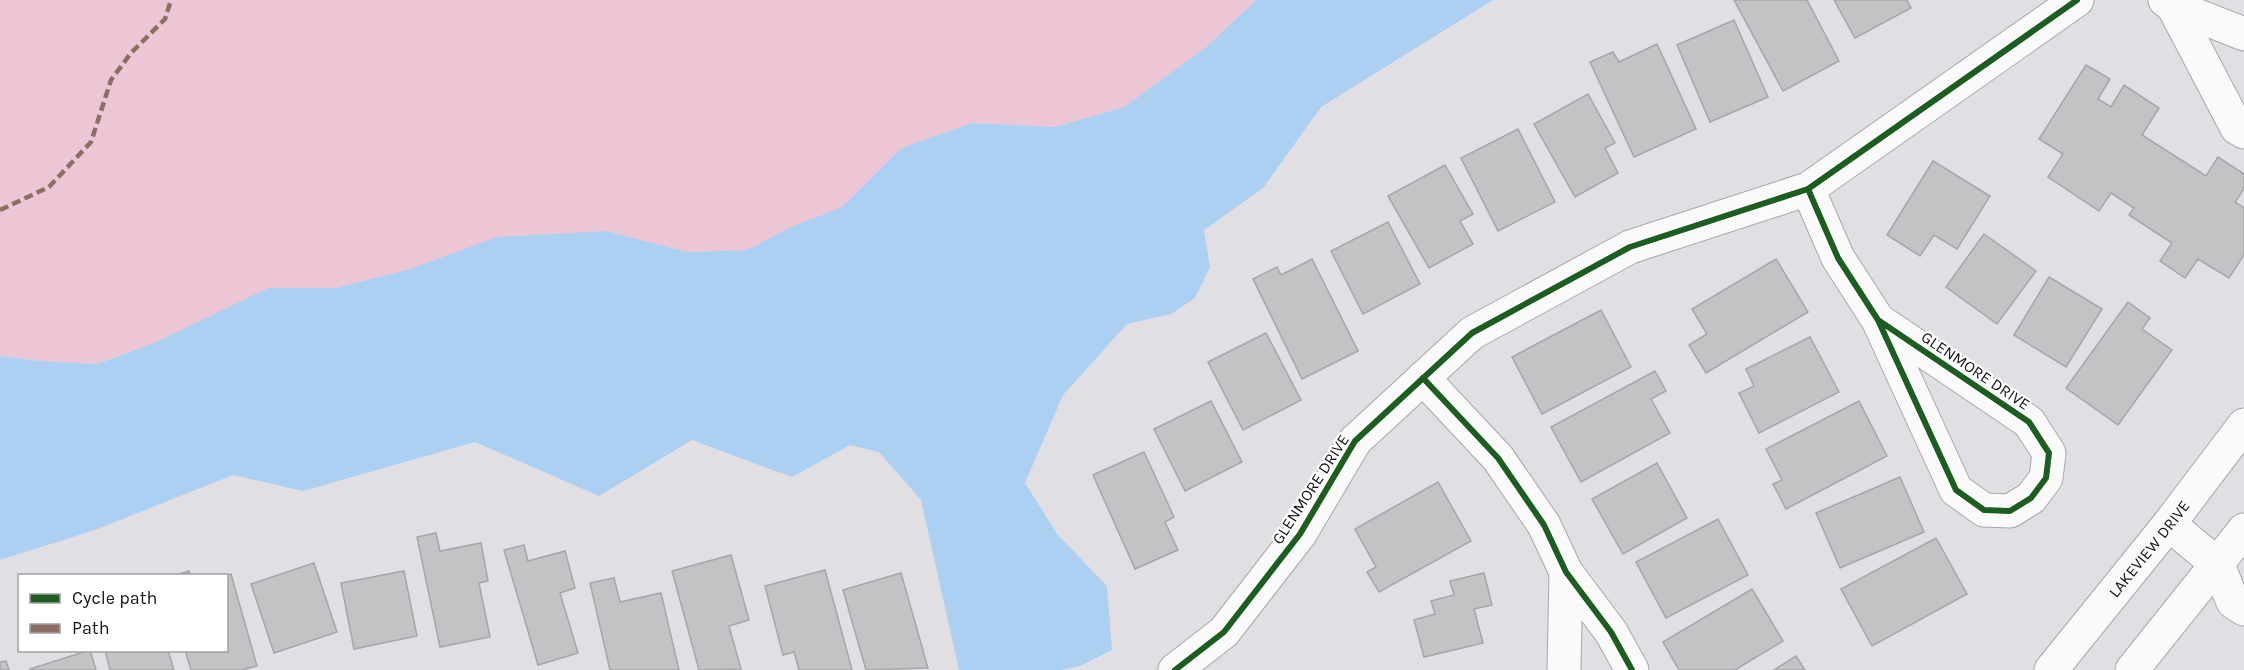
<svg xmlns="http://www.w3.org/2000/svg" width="2244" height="670" font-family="Karla,sans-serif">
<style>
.green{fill:#ecc6d5}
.water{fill:#acd0f1}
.building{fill:#c3c2c5;stroke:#a6a5a8;stroke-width:1.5}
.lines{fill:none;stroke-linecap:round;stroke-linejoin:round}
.street-casing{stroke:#a7a6a9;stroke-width:35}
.secondary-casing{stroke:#a7a6a9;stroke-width:35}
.street{stroke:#fafafb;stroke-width:33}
.secondary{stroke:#fafafb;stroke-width:33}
.quiet{stroke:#8d6e63;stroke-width:4.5;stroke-dasharray:9 4.5;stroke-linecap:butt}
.cycleway-casing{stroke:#fff;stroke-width:10}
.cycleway{stroke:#1b5e20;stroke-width:6}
.labels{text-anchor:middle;stroke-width:4.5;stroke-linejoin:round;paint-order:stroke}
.street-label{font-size:16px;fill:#151416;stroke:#fff}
</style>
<rect width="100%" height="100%" fill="#e1dfe3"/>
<path class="green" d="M0,0H1256L1206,47L1124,107L1055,127L972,123L901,148L842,207L791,227L747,250L687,252L606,231L410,269L336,288H268L154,343L96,364L40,361L0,356Z"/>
<path class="water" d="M1256,0H1493L1321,107L1263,188L1204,230L1210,267L1195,298L1171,314L1127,324L1063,395L1025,483L1057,534L1107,586L1112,650L1080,666L1060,670H959L921,500L879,452L850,445L792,477L692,440L599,496L475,442L303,491L233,475L95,530L0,560V356L40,361L97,364L154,343L268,288H336L410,269L497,237L606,231L687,252L747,250L791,227L842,207L901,148L972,123L1055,127L1124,107L1206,47Z"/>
<g class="building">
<path d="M1734,0H1807L1839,61L1783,91Z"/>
<path d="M1834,0H1907L1911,8L1855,38Z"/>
<path d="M1734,20L1768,97L1710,122L1677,45Z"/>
<path d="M1657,44L1696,129L1634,157L1590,62L1613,52L1619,62Z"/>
<path d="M2086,65L2110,79L2098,99L2111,107L2124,85L2159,108L2142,135L2206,176L2218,157L2244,174V189L2235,202L2244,208V255L2229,278L2198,259L2185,278L2160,261L2172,243L2129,215L2134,208L2111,193L2099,211L2048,177L2063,154L2039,139Z"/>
<path d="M1588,94L1615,143L1605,148L1618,173L1575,197L1534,124Z"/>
<path d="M1518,129L1555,202L1498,231L1461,158Z"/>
<path d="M1933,161L1990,196L1957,249L1934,235L1920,256L1887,235Z"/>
<path d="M1445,165L1473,214L1460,221L1473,244L1429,268L1388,196Z"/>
<path d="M1388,222L1420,284L1363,314L1331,251Z"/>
<path d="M1984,234L2036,271L1997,324L1946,287Z"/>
<path d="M1312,259L1358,351L1302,379L1253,279L1277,267L1281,275Z"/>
<path d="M1776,259L1808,312L1706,373L1689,345L1707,334L1692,309Z"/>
<path d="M2049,277L2102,309L2066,367L2014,335Z"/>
<path d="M2128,302L2150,318L2142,329L2172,350L2118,425L2066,388Z"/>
<path d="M1601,310L1631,367L1542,414L1512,357Z"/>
<path d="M1266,333L1301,400L1243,430L1208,362Z"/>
<path d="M1810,337L1839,392L1759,433L1739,393L1754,386L1746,369Z"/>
<path d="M1655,371L1666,391L1651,399L1670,433L1581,482L1551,427Z"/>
<path d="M1211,401L1242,462L1185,491L1154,429Z"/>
<path d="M1859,401L1887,456L1786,509L1773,484L1782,480L1766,449Z"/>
<path d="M1144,452L1174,517L1165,522L1178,550L1135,569L1093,475Z"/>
<path d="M1657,463L1687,518L1623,554L1592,499Z"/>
<path d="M1900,477L1924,532L1840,568L1816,513Z"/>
<path d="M1438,482L1471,541L1379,592L1367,572L1376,567L1355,529Z"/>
<path d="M1718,519L1748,575L1666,618L1636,562Z"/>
<path d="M436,533L440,551L481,543L488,581L479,583L490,637L440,647L417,537Z"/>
<path d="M1936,538L1967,594L1872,646L1841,589Z"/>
<path d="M524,545L528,561L565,551L575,588L560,593L578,653L538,665L504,550Z"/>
<path d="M731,555L749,620L729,626L741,669L699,670L672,571Z"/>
<path d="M314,563L337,632L274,653L251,584Z"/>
<path d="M825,570L852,670H799L794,652L783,655L765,586Z"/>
<path d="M189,571L190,576H173Z"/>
<path d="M404,571L417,636L354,649L341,583Z"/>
<path d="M901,573L928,668L866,670L843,590Z"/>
<path d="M1484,573L1492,605L1474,609L1483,643L1424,657L1414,620L1435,614L1431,601L1454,595L1450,581Z"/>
<path d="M231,574L257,666L241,670H191L185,650H226V576Z"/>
<path d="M614,578L620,602L661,593L679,670H610L590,583Z"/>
<path d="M1752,589L1783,641L1735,670H1679L1663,642Z"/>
<path d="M90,650L96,670H30V669Z"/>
<path d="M105,650H168L174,670H110Z"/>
<path d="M1796,656L1805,670H1774Z"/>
<path d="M6,661L9,670H0V662Z"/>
</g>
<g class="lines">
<defs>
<g id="street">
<path d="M2165,0L2173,6L2237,128L2244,132"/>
<path d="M2173,6L2244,34"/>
<path d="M1808,189L1838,258L1878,320L2029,422L2049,453L2046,478L2031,498L2010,511L1984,510L1956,490L1878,320"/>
<path d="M1423,378L1498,458L1544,525L1566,572L1611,632L1632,670"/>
<path d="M2169,524L2218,565L2233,602L2244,609"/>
<path d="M1175,670L1224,632L1300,534L1355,441L1472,333L1630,247L1808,189L2077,0"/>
<path d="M1564,670L1566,572"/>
</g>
<g id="secondary">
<path id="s1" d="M2051,670L2169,524L2244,425"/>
<path d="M2132,670L2244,530"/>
</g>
</defs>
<use href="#street" class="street-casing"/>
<use href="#secondary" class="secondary-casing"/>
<use href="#street" class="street"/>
<use href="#secondary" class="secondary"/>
<path class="quiet" d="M0,210L49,187L91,142L111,80L131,53L165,19L171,0"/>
<defs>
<g id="cycleway">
<path d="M1808,189L1838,258L1878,320L2029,422L2049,453L2046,478L2031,498L2010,511L1984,510L1956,490L1878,320"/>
<path d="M1423,378L1498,458L1544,525L1566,572L1611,632L1632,670"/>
<path d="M1175,670L1224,632L1300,534L1355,441L1472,333L1630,247L1808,189L2077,0"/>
</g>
</defs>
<use href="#cycleway" class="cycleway-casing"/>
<use href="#cycleway" class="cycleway"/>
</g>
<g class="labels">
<g class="street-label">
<text transform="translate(1976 370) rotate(34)" y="6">GLENMORE DRIVE</text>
<text transform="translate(1310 489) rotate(-57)" y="6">GLENMORE DRIVE</text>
<text dy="6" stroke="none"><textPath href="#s1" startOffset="156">LAKEVIEW DRIVE</textPath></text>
</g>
</g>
<rect x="18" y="574" width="210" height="78" fill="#ffffff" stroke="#a1a1a2" stroke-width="1.5"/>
<rect x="30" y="594" width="30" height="9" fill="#1b5e20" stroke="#a1a1a2" stroke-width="1.5"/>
<text x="72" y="604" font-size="18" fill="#151416">Cycle path</text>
<rect x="30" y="624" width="30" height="9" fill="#8d6e63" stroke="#a1a1a2" stroke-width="1.5"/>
<text x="72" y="634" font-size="18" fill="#151416">Path</text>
</svg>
